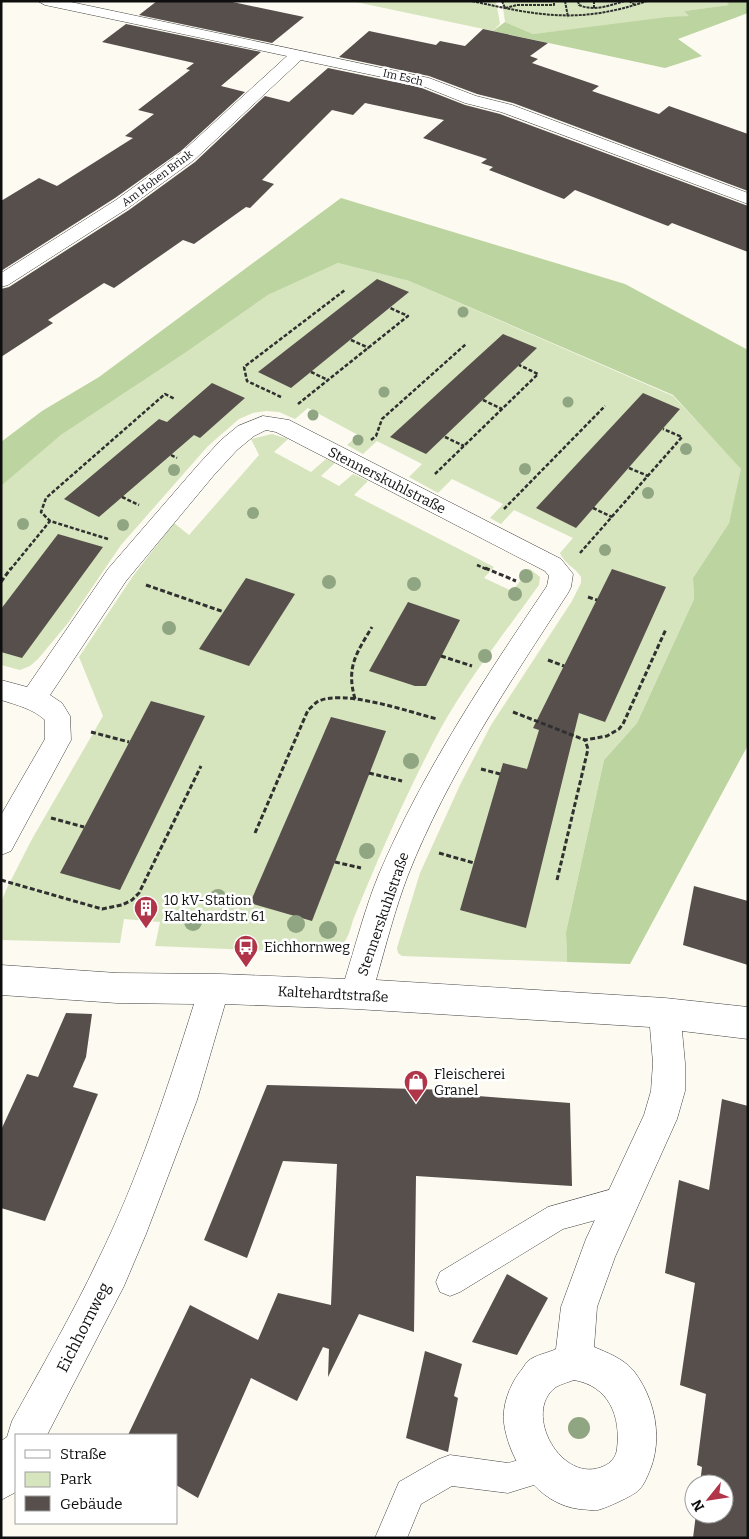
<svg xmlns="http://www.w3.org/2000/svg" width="749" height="1539" font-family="Bitter,serif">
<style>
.green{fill:#d6e5be}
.forest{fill:#bcd49f}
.building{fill:#564f4c}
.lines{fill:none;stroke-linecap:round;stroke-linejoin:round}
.service-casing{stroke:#414141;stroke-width:1}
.minor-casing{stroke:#414141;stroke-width:1}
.path-far2{stroke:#303030;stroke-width:2;stroke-dasharray:3 1;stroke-linecap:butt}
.path-far1{stroke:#303030;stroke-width:2.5;stroke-dasharray:4 2;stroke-linecap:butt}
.path{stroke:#303030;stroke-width:3;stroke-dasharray:5 2.5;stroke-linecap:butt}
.service{fill:#fff;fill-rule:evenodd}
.minor{fill:#fff;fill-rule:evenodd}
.tree{fill:#90a581}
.labels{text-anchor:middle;stroke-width:5;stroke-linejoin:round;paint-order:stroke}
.far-street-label{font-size:11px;fill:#0e0e0e;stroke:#fff}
.street-label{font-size:14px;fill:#0e0e0e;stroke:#fff}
.poi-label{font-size:14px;fill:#0e0e0e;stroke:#fff;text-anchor:start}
.near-street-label{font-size:16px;fill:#0e0e0e;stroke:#fff}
</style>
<rect width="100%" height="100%" fill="#fdfaf1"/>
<g class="green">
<path d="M351,1H496L500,24L493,31Z"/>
<path d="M502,1H726L730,5L684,11L690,16L533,34L505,22Z"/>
<path d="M338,263L409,281L673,396L742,469L729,523L693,578L694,599L637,723L604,760L566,932L567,962L402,956L398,953L397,948L420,873L460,785L491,725L572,601L581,583V577C574,566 565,565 560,553L573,538L514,510L501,524L490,518L503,504L452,479L438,493L409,477L422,464L377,441L363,454L347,445L358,435L308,408L295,419L279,412L266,411L253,413L239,419L208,446L121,545L68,623L38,659L30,666L20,670L1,665V486L3,484L61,435L185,353L268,295Z"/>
<path d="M272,434L288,439L274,452L311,472L326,459L335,463L321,476L339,486L353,474L368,481L354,495L494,567L484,578L512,591L530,569L540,577L539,585C506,631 470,677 442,726C408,789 380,854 353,920C347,942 343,952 317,953L155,946L160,922L124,919L120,943L1,940V903L6,890L32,839L103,716L79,657L133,576L174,523L189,535L259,455L251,439Z"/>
</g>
<g class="forest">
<path d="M726,1H748V13L678,39L702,56L665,68L493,31L505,22L533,34L668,17L689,16L684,11L729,5Z"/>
<path d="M341,198L625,284L748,350V745L630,964L567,962L566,932L604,760L637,723L694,599L693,578L729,523L741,469L673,395L409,281L338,263L268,295L185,353L61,435L1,486V442L42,411L99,377Z"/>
</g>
<g class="building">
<path d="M157,1H228L304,17L272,43L139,15Z"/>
<path d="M126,24L261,52L221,86L245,92L181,151L115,198L1,271V201L39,178L57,186L133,138L125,136L154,114L138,110L190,70L186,69L194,63L102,42Z"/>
<path d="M483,29L548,43L530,56L538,59L532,63L599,86L592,91L659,114L669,106L748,134V191L513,103L477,94L429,76L339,57L369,31L436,45L440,41L465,46Z"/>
<path d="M328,68L419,87L465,105L500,114L748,206V252L672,223L668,226L575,190L564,199L489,170L493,167L481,163L487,159L423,138L444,120L365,103L353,115L332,110L262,180L274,184L250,208L246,207L194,244L183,240L114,288L104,283L48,320L53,323L1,357V289L9,287L129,210L195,162L265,96L289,102Z"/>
<path d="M377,279L409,292L291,388L258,372Z"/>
<path d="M503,334L537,348L426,454L390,437Z"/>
<path d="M212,383L245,398L200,438L194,435L99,517L64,499L159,419L167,422Z"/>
<path d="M643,393L680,409L576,528L536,508Z"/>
<path d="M58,534L103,547L22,658L1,652V609Z"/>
<path d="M612,569L666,587L605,722L579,713L526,928L460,910L503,763L527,769L539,730L533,728Z"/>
<path d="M246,578L295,594L249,666L199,649Z"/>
<path d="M408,602L460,620L426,686H415L369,671Z"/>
<path d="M151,701L205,716L120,890L60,873Z"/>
<path d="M331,717L386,731L312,921L250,903Z"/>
<path d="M694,886L748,901V965L683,945Z"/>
<path d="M66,1013L92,1014L86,1057L73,1087L98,1094L45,1221L1,1208V1130L27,1074L38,1077Z"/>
<path d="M267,1085L452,1090V1094L570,1103L572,1186L416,1176L414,1332L359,1314L328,1377L329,1349L323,1347L297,1401L251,1378L198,1498L176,1485V1435H128L190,1305L258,1340L278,1293L331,1305L337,1164L283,1161L247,1258L204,1240Z"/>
<path d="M722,1099L748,1106V1538H693L696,1514H724V1484H700L702,1467L697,1465L706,1394L680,1385L695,1283L665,1273L679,1180L709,1190Z"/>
<path d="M507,1274L548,1298L517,1355L472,1342Z"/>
<path d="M425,1351L462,1364L454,1396L458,1398L448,1452L406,1438Z"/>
</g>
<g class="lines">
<defs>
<g id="service">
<path d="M623,1186L633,1190L637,1200L633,1210L563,1229L460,1292L450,1296L440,1292L436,1282L440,1272L548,1207Z"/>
<path d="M539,1454L550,1458L554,1469L550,1480L508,1493L452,1486L421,1504L407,1538H375L399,1482L439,1459L450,1455L508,1463Z"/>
</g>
<g id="minor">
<path d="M38,1H66L429,78L476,96L512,105L748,193V204L501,112L465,103L420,85L301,60L194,160L128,208L8,285L1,287V273L116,200L182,152L287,56L45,5Z"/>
<path d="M263,416L289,420L561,559L573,574L571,587L568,593C509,684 448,774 408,875C395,909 386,945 376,980L665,998L748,1007V1039L682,1031L685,1063V1091L677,1119L615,1257L597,1307L594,1347C608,1353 622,1358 633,1370C655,1398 663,1438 650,1470C647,1477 644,1485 639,1490C633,1496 606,1508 598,1510C592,1511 585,1509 579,1509C538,1504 509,1461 504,1423C502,1406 509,1387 519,1373C522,1370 525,1364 528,1361C535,1355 548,1353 556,1349L561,1307L586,1239L644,1115L651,1091L653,1063L650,1027L356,1009L225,1004L197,1100L146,1234L124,1286L47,1435H16V1492L1,1500V1441L7,1437L12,1421C41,1368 72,1315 98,1260C138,1179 167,1090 194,1004L117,1003L1,995V965L117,973L220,974L345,979C356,944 365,908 379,874C423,771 485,678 547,586L549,576L545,571L276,432L266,430L254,436L237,450L214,475L126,581L50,695L62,703L70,716L71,740L11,851L1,855V815L45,739V720C33,709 17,705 1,700V680L27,687L108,569L198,465L221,440L238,426ZM574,1380C609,1386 621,1416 617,1449C616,1457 611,1463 604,1466C562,1486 521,1412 556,1387C561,1384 569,1382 574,1380Z"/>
</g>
</defs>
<use href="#service" class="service-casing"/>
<use href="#minor" class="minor-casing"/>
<g class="path-far2">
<path d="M472,1C539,16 580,24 647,1"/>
<path d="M502,1L505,8L517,5H554V1"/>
<path d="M565,1L568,17"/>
<path d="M578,1L579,5C595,12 610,5 625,1"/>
<path d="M594,1V9"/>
<path d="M629,1L635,5"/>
</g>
<g class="path-far1">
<path d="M351,340L369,348"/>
<path d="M311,372L328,380"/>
<path d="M281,397L247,381L244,367L345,290"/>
<path d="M483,400L502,409"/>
<path d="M298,404L408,316L390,308"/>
<path d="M445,437L464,446"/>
<path d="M371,440L376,436L382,419L466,344"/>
<path d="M171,455L177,458"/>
<path d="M629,468L648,476"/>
<path d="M435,474L538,374L519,365"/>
<path d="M122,497L139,505"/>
<path d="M593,508L612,517"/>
<path d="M504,509L605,406"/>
<path d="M108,539L50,521L41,512L46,498L165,394L175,399"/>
<path d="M580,553L682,437L663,429"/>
<path d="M477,565L488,570"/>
<path d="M10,570L50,521"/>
</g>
<g class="path">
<path d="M485,568L516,581"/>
<path d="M1,582L11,568"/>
<path d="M146,585L224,612"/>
<path d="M588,597L597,600"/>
<path d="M441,656L472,666"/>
<path d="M548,660L564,666"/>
<path d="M355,699C346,667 356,654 372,627"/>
<path d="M513,712L585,740L607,736L619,729L623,724L666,629"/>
<path d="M91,732L129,742"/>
<path d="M481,769L500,774"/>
<path d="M369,773L402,781"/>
<path d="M51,818L84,827"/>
<path d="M255,833L308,710C311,708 314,704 317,702C341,688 410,712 437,719"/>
<path d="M439,853L474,863"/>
<path d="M335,862L361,868"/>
<path d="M1,880L102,909L122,905L132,900L139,893L201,766"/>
<path d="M557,880L588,749L585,740"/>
</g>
<use href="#service" class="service"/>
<use href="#minor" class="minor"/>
</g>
<g class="tree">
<circle cx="463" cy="312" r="5.5"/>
<circle cx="384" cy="392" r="5.5"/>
<circle cx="568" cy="402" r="5.5"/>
<circle cx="313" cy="415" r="5.5"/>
<circle cx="358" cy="440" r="5.5"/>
<circle cx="686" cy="449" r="6"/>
<circle cx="525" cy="469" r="6"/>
<circle cx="174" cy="470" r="6"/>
<circle cx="648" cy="493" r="6"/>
<circle cx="253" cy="513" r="6"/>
<circle cx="23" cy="524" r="6"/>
<circle cx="123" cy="525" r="6"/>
<circle cx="605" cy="550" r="6"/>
<circle cx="526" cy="576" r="7"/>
<circle cx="329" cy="582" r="7"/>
<circle cx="414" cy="584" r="7"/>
<circle cx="515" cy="594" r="7"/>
<circle cx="169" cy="628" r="7"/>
<circle cx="485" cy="656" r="7"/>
<circle cx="411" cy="761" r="8"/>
<circle cx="367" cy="851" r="8"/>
<circle cx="218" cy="897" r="8"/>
<circle cx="193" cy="922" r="9"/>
<circle cx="296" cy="924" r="9"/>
<circle cx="328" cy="930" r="9"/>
<circle cx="579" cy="1428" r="11"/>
</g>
<defs>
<symbol id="building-pin" viewBox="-11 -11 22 30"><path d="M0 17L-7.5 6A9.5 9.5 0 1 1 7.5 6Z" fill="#b03548" stroke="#fff"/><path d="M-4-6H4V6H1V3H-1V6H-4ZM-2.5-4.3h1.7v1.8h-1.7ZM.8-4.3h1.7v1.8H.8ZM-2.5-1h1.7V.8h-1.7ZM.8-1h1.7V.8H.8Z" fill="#fff"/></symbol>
<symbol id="bus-pin" viewBox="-11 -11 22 30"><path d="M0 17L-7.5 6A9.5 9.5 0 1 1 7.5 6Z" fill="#b03548" stroke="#fff"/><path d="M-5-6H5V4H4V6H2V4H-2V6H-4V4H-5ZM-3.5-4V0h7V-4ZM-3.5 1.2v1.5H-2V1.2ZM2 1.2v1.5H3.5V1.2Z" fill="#fff"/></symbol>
<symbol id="shop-pin" viewBox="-11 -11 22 30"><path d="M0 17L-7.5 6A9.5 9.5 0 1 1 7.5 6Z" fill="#b03548" stroke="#fff"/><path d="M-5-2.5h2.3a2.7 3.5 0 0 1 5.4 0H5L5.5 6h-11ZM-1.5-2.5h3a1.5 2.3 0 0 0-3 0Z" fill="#fff"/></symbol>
</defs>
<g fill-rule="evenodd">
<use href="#building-pin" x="132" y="894" width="28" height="38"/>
<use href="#bus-pin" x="232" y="933" width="28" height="38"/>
<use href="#shop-pin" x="402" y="1068" width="28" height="38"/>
</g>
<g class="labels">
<g class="far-street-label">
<text transform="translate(403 77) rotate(13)" y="4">Im Esch</text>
<text transform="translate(157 178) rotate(-37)" y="4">Am Hohen Brink</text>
</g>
<g class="street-label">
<text transform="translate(387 480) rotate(27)" y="5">Stennerskuhlstraße</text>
<text transform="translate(383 914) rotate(-71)" y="5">Stennerskuhlstraße</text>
<text transform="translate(333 994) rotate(3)" y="5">Kaltehardtstraße</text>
</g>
<g class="poi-label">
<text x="164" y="905">10 kV-Station<tspan x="164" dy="16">Kaltehardstr. 61</tspan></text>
<text x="264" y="952">Eichhornweg</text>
<text x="434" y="1079">Fleischerei<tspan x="434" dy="16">Granel</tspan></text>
</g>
<g class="near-street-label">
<text transform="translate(83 1327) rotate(-63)" y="6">Eichhornweg</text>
</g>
</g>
<rect width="749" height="1539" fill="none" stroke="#0e0e0e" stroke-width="5"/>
<rect x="15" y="1434" width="162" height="90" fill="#ffffff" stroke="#9f9f9f"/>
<rect x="25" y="1450" width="25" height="8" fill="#ffffff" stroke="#9f9f9f"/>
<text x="60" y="1459" font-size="15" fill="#0e0e0e">Straße</text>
<rect x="25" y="1472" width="25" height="15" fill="#d6e5be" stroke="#9f9f9f"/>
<text x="60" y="1484" font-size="15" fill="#0e0e0e">Park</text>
<rect x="25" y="1496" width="25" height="15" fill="#564f4c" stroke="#9f9f9f"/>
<text x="60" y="1509" font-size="15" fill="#0e0e0e">Gebäude</text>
<g transform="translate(709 1499) rotate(240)"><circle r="24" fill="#ffffff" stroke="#9f9f9f"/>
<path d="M0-4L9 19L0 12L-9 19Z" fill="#b03548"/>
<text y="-8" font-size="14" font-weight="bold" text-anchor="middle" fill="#0e0e0e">N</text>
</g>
</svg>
